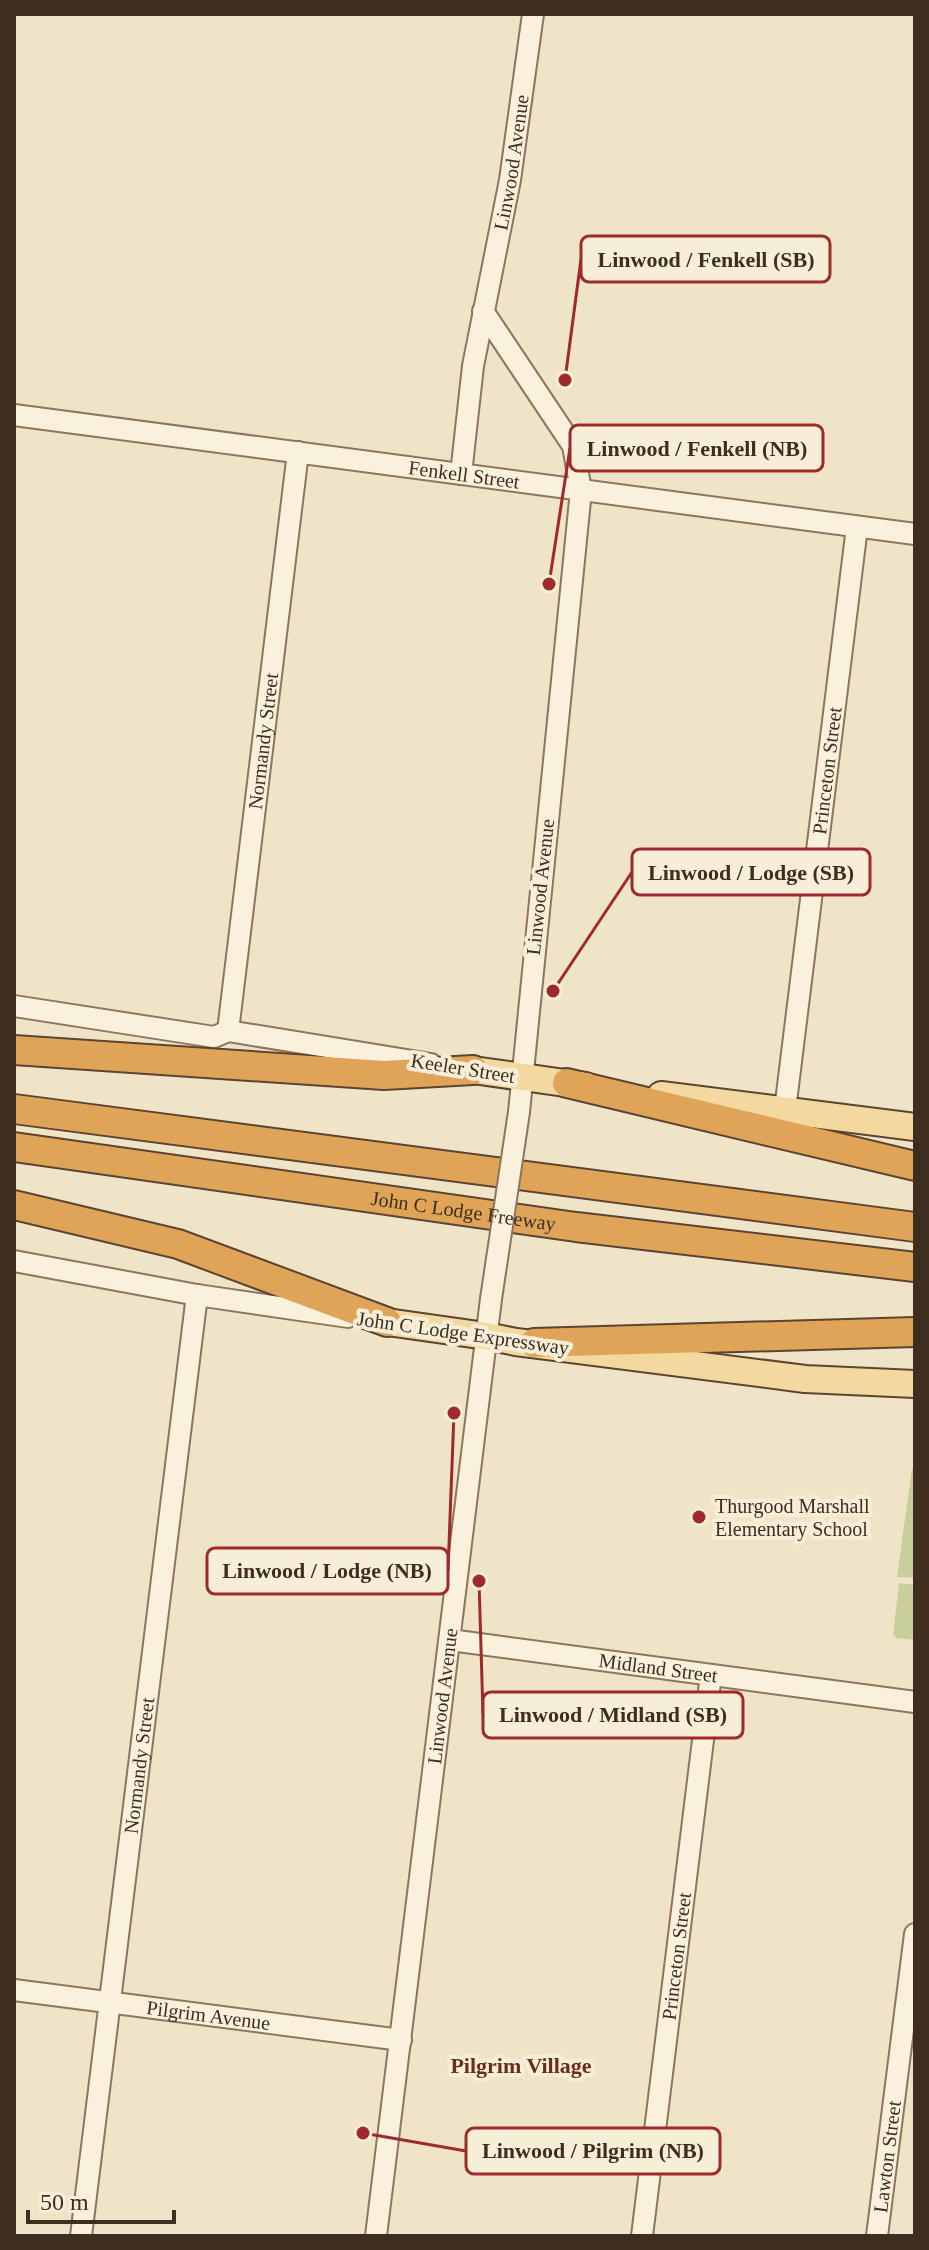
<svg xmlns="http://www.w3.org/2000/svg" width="929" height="2250" font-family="'Times New Roman',serif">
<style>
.green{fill:#c9cf9b}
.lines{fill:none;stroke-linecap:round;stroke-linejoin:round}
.minor-casing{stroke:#8d765c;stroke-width:24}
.major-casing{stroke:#5b4430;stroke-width:30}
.highway-casing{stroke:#5b4430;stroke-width:32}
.minor{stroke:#faf1dc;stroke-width:20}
.major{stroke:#f3d9a0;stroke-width:26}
.highway{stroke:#e0a458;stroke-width:28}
.minor-bridge-casing{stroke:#8d765c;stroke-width:24;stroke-linecap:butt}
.minor-bridge{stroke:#faf1dc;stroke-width:20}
.poi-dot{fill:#9e2a2b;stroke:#f7eed8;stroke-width:3}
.labels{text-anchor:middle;stroke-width:8;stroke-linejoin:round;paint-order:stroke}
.street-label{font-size:20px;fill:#3d2e20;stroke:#f7eed8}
.poi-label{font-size:20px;fill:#3d2e20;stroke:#f7eed8;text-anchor:start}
.neighbourhood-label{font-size:22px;font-weight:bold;fill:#6b2e1e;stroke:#f7eed8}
.leader{fill:none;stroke:#9e2a2b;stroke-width:3}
.callout-dot{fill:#9e2a2b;stroke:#f7eed8;stroke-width:3}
.callout{fill:#f7eed8;stroke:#9e2a2b;stroke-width:3}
.callout-label{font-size:22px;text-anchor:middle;font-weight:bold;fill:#3d2e20}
</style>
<rect width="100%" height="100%" fill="#f0e4c8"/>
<g class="green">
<path d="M912,1468L915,1469V1578L897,1577Z"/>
<path d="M899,1583L915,1585V1640L896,1638L893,1634Z"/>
</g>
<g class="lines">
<defs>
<g id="minor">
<path d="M483,311L573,446L581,490L519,1112"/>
<path id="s1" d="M14,415L915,534"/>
<path id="s2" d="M461,474L473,366L510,180L533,14"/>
<path d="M14,1006L214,1037L228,1031L431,1064"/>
<path id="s3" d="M228,1031L298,452"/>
<path id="s4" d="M785,1110L857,527"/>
<path d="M14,1261L197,1295L348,1317"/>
<path id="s5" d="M450,1640L915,1702"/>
<path id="s6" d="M14,1990L401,2040"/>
<path id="s7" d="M81,2236L197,1295"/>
<path id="s8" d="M376,2236L491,1299"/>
<path id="s9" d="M642,2236L711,1675"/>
<path id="s10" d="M877,2236L915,1934"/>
</g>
<g id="major">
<path d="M473,1070L586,1086"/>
<path d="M661,1095L915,1127"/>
<path d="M387,1322L486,1336L516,1342L805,1379L915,1384"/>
</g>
<g id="highway">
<path d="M14,1050L384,1075L473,1070"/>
<path d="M567,1083L915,1166"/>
<path d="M14,1109L915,1227"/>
<path id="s11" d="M14,1147L576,1227L915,1267"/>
<path d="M14,1205L178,1244L387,1322"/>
<path d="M534,1343L915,1332"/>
</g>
</defs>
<use href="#minor" class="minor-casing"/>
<use href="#major" class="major-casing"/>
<use href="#highway" class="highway-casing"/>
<use href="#minor" class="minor"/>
<use href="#major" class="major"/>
<use href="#highway" class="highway"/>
<defs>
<path id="minor-bridge" d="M491,1299L519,1112"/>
</defs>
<use href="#minor-bridge" class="minor-bridge-casing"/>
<use href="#minor-bridge" class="minor-bridge"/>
</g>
<circle class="poi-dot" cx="699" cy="1517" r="8"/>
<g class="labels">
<g class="street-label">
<text dy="7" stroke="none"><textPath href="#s2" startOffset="316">Linwood Avenue</textPath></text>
<text dy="7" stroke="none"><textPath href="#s1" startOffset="454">Fenkell Street</textPath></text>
<text dy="7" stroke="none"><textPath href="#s3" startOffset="292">Normandy Street</textPath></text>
<text dy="7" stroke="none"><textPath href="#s4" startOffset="342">Princeton Street</textPath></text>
<text transform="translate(540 887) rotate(-84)" y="7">Linwood Avenue</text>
<text transform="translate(463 1068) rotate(9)" y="7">Keeler Street</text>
<text dy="7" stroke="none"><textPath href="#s11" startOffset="454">John C Lodge Freeway</textPath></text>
<text transform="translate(463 1333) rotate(8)" y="7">John C Lodge Expressway</text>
<text dy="7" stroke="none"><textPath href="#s5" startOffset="210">Midland Street</textPath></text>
<text dy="7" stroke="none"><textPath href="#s8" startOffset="544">Linwood Avenue</textPath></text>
<text dy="7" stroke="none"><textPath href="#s7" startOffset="474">Normandy Street</textPath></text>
<text dy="7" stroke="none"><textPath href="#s9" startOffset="282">Princeton Street</textPath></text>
<text dy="7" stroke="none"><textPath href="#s6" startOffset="196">Pilgrim Avenue</textPath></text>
<text dy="7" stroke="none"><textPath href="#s10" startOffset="80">Lawton Street</textPath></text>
</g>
<g class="poi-label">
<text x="715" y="1513">Thurgood Marshall<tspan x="715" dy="23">Elementary School</tspan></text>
</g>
<g class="neighbourhood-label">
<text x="521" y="2073">Pilgrim Village</text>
</g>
</g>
<path class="leader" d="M565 380L581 259M549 584L570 448M553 991L632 872M454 1413L448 1571M479 1581L483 1715M363 2133L466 2151"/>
<g class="callout-dot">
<circle cx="565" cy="380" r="8"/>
<circle cx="549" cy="584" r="8"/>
<circle cx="553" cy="991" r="8"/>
<circle cx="454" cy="1413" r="8"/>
<circle cx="479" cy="1581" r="8"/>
<circle cx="363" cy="2133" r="8"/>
</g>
<g class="callout">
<rect x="581" y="236" width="249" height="46" rx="8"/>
<rect x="570" y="425" width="253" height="46" rx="8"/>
<rect x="632" y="849" width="238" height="46" rx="8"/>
<rect x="207" y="1548" width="241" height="46" rx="8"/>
<rect x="483" y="1692" width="260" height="46" rx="8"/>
<rect x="466" y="2128" width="254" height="46" rx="8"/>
</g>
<g class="callout-label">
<text x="706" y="267">Linwood / Fenkell (SB)</text>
<text x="697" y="456">Linwood / Fenkell (NB)</text>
<text x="751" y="880">Linwood / Lodge (SB)</text>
<text x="327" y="1578">Linwood / Lodge (NB)</text>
<text x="613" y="1722">Linwood / Midland (SB)</text>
<text x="593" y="2158">Linwood / Pilgrim (NB)</text>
</g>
<rect width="929" height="2250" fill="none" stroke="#3d2e20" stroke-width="32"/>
<path d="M28 2210v12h146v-12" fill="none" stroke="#3d2e20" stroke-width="4"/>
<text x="40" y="2210" font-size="24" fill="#3d2e20" stroke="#f7eed8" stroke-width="6" paint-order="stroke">50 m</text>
</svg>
